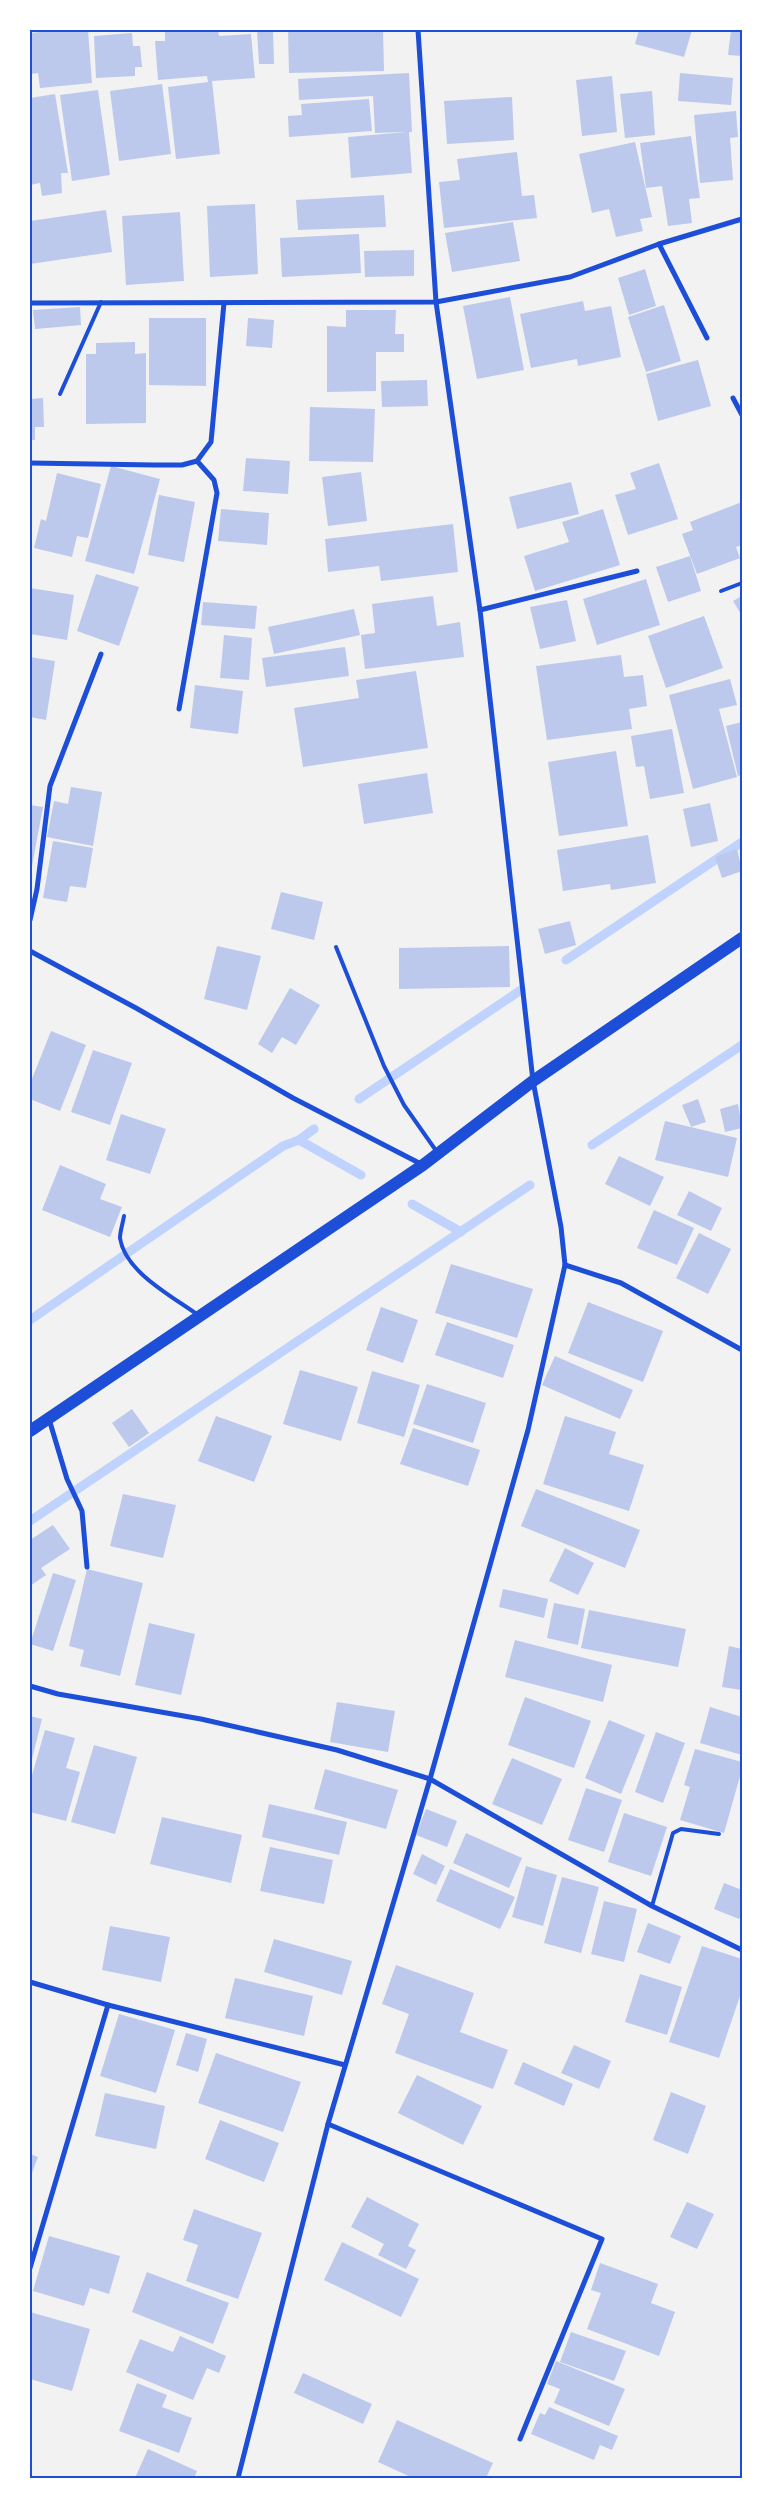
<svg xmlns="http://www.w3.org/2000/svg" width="772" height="2508" font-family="Karla,sans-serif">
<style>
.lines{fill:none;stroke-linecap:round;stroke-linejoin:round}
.stream{stroke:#bfd3fe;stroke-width:9}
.building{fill:#bdc9ec}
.service{stroke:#1d4ed8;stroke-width:4}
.minor{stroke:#1d4ed8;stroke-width:5}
.primary{stroke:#1d4ed8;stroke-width:12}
.neatline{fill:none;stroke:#1d4ed8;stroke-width:2}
</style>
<rect width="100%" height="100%" fill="#f2f2f2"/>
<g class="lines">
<g class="stream">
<path d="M566,960L742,842"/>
<path d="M359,1099L521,990"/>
<path d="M299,1140L314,1129"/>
<path d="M592,1145L742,1045"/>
<path d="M412,1204L461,1232"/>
<path d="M30,1320L283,1146L299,1140L361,1175"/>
<path d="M30,1521L530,1185"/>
</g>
</g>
<g class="building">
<path d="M61,30H88L92,83L40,88L38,73L30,74V33Z"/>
<path d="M165,30H218L219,36L251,34L255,78L212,81L220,154L176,159L168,87L208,82L207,76L158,80L155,41H165Z"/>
<path d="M257,30H273L274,64H259Z"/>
<path d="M288,30H383L384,71L289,73Z"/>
<path d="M639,30H692L684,57L635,44Z"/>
<path d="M731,30H742V56L728,55Z"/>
<path d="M132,33L133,46H140L142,67H135V76L96,78L94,36Z"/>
<path d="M409,73L412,132H409L412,173L351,178L348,137L407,132L375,133L373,96L299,100L298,79Z"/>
<path d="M680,73L733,78L731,105L678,101Z"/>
<path d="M612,76L617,132L582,136L576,80Z"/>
<path d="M162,84L171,154L119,161L110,91Z"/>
<path d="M98,90L110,175L72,181L60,95Z"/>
<path d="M652,91L655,135L625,138L620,94Z"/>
<path d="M55,94L68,173H61L62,193L42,196L40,183L30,185V111H32L30,98Z"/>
<path d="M512,97L514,140L447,144L444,101Z"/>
<path d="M369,99L372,131L289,137L288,116L302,115L301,104Z"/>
<path d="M736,111L738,137L730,138L733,180L700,183L694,115Z"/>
<path d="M691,136L700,198L689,199L692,223L668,226L662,186L646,188L640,143Z"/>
<path d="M635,142L652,217L640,219L643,231L616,237L609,209L592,213L579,154Z"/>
<path d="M517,152L522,196L534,195L537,218L444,228L439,182L460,180L457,159Z"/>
<path d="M384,195L386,227L298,230L296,200Z"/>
<path d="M255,204L258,274L210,277L207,206Z"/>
<path d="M106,210L112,252L30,264V221Z"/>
<path d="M180,212L184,281L126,285L122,216Z"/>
<path d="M513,222L520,261L452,272L445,233Z"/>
<path d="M359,234L361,273L282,277L280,238Z"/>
<path d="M414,250V276L365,277L364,251Z"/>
<path d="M645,269L656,306L629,315L618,278Z"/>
<path d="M510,297L524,370L477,379L463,306Z"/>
<path d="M583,301L585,311L611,306L621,357L578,366L577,359L531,368L520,314Z"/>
<path d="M664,305L681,361L646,372L628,317Z"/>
<path d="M80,307L81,325L35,329L33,310Z"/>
<path d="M346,310H396L395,334H404V352H376V391L327,392V326L346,327Z"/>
<path d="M149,318H206V386L149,385Z"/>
<path d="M248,318L274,320L272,348L246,346Z"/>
<path d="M135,342V354L146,353V423L86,424V354H96V343Z"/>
<path d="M698,360L711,406L658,421L646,374Z"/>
<path d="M427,380L428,406L382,407L381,381Z"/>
<path d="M43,398L44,427H35V440H30V399Z"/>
<path d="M310,407L375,409L373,462L309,461Z"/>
<path d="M246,458L290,461L288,494L243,491Z"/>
<path d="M659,463L678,519L628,535L615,495L636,489L630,473Z"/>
<path d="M111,466L160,479L134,574L85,561Z"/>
<path d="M361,472L367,521L328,526L322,477Z"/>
<path d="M57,473L101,484L88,538L77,536L72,557L34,548L41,519L46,521Z"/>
<path d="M571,482L579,514L517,529L509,497Z"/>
<path d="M159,495L195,502L184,562L148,555Z"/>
<path d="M742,502V545L736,547L740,558L697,574L682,534L693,530L690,522Z"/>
<path d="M221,509L269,513L267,545L218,541Z"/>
<path d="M603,509L620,565L535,591L524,556L569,542L562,522Z"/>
<path d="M453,524L458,572L381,581L379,566L328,572L325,539Z"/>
<path d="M690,556L701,591L668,602L656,567Z"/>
<path d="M96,574L139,587L119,646L77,631Z"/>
<path d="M646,579L660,625L597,645L583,599Z"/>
<path d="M30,588L74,595L67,640L30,634Z"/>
<path d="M433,596L437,626L460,622L464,657L365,669L361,635L375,633L372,604Z"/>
<path d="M742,596V616L733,601Z"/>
<path d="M567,600L576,641L540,649L530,607Z"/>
<path d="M203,602L257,606L255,629L201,625Z"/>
<path d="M354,609L360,635L274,654L268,627Z"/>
<path d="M704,616L723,668L666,688L648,636Z"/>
<path d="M224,635L252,638L249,680L220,678Z"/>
<path d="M345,647L349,676L266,687L262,658Z"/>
<path d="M621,655L624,677L643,675L647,706L629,709L632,729L547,740L536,666Z"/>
<path d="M30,657L55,661L46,720L30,717Z"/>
<path d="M416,671L428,748L303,767L294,708L359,698L356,680Z"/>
<path d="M730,679L737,705L719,709L737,777L693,789L669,695Z"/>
<path d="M195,685L243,691L238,734L190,728Z"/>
<path d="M742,722V775L738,776L726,726Z"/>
<path d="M672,729L684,793L650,799L644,766L636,767L631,736Z"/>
<path d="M616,751L628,826L559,836L548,762Z"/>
<path d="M427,773L433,813L364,824L358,784Z"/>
<path d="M71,787L102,792L93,846L47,837L54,801L68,804Z"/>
<path d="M710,803L718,841L691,847L683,809Z"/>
<path d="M30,805L43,807L32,866H30Z"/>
<path d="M648,835L656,883L611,890L610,884L563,891L557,850Z"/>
<path d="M53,841L93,848L86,888L70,886L67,902L43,898Z"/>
<path d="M737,849L742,871L722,878L715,857Z"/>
<path d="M281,892L323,902L314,940L271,929Z"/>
<path d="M570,921L576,945L545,954L538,929Z"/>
<path d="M217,946L261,956L247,1010L204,999Z"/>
<path d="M509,946L510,987L399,989V948Z"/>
<path d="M290,988L320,1005L296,1045L282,1037L272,1053L258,1044Z"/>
<path d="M51,1031L86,1045L60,1111L30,1099V1084Z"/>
<path d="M93,1050L132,1063L110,1125L71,1112Z"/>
<path d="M698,1099L706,1122L691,1127L682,1105Z"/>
<path d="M738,1104L742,1128L725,1132L720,1109Z"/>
<path d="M121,1114L166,1129L150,1174L106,1160Z"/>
<path d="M665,1121L737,1138L728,1177L655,1160Z"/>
<path d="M619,1156L664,1177L650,1206L605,1184Z"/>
<path d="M60,1165L106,1184L100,1199L122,1207L110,1237L42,1210Z"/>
<path d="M689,1191L722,1208L711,1231L677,1215Z"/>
<path d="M654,1210L694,1228L677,1265L637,1248Z"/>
<path d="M699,1233L731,1249L708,1294L676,1278Z"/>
<path d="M451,1264L533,1289L517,1338L435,1313Z"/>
<path d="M588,1302L663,1331L643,1382L568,1353Z"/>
<path d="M381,1307L418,1320L403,1363L366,1350Z"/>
<path d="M447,1322L514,1345L503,1378L435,1355Z"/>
<path d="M555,1356L633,1390L620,1419L542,1385Z"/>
<path d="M300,1370L358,1387L341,1441L283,1424Z"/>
<path d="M372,1371L420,1385L404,1437L357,1423Z"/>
<path d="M427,1384L486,1403L473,1443L413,1424Z"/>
<path d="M132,1409L149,1433L129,1447L112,1423Z"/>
<path d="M216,1416L272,1436L254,1482L198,1461Z"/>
<path d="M565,1416L616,1432L609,1454L644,1465L629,1511L543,1484Z"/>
<path d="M413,1428L480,1450L468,1486L400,1464Z"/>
<path d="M536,1489L640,1530L625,1568L521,1526Z"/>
<path d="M123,1494L176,1505L163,1558L110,1546Z"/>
<path d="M53,1525L70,1549L41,1568L46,1575L30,1586V1540Z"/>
<path d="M565,1548L594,1563L578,1595L549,1581Z"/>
<path d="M87,1569L143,1583L120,1676L80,1666L84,1650L69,1646Z"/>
<path d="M53,1573L76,1580L53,1651L30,1644Z"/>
<path d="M503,1589L548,1599L544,1618L499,1607Z"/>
<path d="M554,1603L585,1609L578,1645L547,1638Z"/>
<path d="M589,1610L686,1629L678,1667L581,1648Z"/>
<path d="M149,1623L195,1634L181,1695L135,1685Z"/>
<path d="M515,1640L612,1665L603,1702L505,1677Z"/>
<path d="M729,1646L742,1649V1690L722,1687Z"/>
<path d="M525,1697L591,1721L574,1768L508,1745Z"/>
<path d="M337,1702L395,1711L388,1752L330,1742Z"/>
<path d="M710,1707L742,1717V1755L700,1743Z"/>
<path d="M30,1716L42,1719L31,1763H30Z"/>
<path d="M609,1720L645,1735L621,1794L585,1778Z"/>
<path d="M45,1730L75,1738L66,1768L80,1772L66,1821L30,1812V1782Z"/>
<path d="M656,1732L685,1743L663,1803L635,1792Z"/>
<path d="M94,1745L137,1757L115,1834L71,1822Z"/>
<path d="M695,1749L742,1762V1769L724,1833L680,1820L690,1787L684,1785Z"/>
<path d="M512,1758L562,1779L542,1825L492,1804Z"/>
<path d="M325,1769L398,1790L386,1829L314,1809Z"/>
<path d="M586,1788L622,1800L604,1852L568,1840Z"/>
<path d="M269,1804L347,1822L339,1855L262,1837Z"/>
<path d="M426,1809L457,1821L447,1847L416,1835Z"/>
<path d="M624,1813L667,1827L651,1876L608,1862Z"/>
<path d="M162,1817L242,1835L231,1883L150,1864Z"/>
<path d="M466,1833L522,1858L509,1888L453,1863Z"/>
<path d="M270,1847L333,1860L324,1904L260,1891Z"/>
<path d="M422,1854L445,1866L436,1885L413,1874Z"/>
<path d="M526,1866L557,1875L543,1926L512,1917Z"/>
<path d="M450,1869L515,1897L500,1929L436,1901Z"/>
<path d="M562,1877L599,1887L581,1953L544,1943Z"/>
<path d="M724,1883L742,1890V1913L739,1919L714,1909Z"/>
<path d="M604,1901L637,1909L624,1962L591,1954Z"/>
<path d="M648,1923L681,1936L670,1964L637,1952Z"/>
<path d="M110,1926L170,1937L161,1982L102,1970Z"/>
<path d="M274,1939L352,1961L342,1995L264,1972Z"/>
<path d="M702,1946L742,1959V1990L719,2058L669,2042Z"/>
<path d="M396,1965L474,1993L460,2032L508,2050L493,2089L395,2053L409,2014L382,2004Z"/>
<path d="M640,1974L682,1987L667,2035L625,2022Z"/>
<path d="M235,1978L313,1996L304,2036L225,2018Z"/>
<path d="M119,2014L175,2030L156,2093L100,2076Z"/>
<path d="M186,2033L207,2039L198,2072L176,2065Z"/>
<path d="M574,2045L611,2061L599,2089L561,2073Z"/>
<path d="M216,2053L301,2082L283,2132L198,2103Z"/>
<path d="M523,2062L573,2084L564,2106L514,2084Z"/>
<path d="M417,2075L482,2106L463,2145L398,2113Z"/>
<path d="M671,2092L706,2106L688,2154L653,2140Z"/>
<path d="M105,2093L165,2106L156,2149L95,2136Z"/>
<path d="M220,2120L279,2143L264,2182L205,2159Z"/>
<path d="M30,2154L38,2157L30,2178Z"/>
<path d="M367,2197L419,2224L408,2246L416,2250L406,2269L378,2255L384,2244L351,2227Z"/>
<path d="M687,2202L714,2214L697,2249L670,2237Z"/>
<path d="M194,2209L262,2233L238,2299L186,2281L198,2245L183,2240Z"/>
<path d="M49,2236L120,2256L109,2294L90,2288L84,2306L33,2291Z"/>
<path d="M342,2242L419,2279L401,2317L324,2280Z"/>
<path d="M600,2263L658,2284L651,2303L675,2312L659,2356L587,2329L601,2293L591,2290Z"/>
<path d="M147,2272L229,2303L213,2344L132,2312Z"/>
<path d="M30,2312L90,2329L72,2391L30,2379Z"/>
<path d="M571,2332L626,2351L614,2381L560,2362Z"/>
<path d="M180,2336L226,2356L219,2373L207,2368L193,2400L126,2372L140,2339L173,2352Z"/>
<path d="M556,2361L625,2389L609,2426L554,2403L560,2389L547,2384Z"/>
<path d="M303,2373L372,2404L363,2424L294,2393Z"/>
<path d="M137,2383L167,2395L162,2407L192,2418L179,2453L119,2431Z"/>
<path d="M549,2407L618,2436L612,2450L600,2445L594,2460L531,2434L540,2413L545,2415Z"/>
<path d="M397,2420L493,2463L486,2478H413L378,2462Z"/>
<path d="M148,2449L197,2471L194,2478H135Z"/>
</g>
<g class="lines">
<g class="service">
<path d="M60,394L101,302"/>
<path d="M721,591L742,583"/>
<path d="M336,947L384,1066L404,1105L437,1152"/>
<path d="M124,1216C123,1223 120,1231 120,1238C125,1272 172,1296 198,1315"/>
<path d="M652,1906L673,1833L681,1829L719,1834"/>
</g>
<g class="minor">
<path d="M659,244L707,338"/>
<path d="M30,303L436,302L570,277L659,244L742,219"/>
<path d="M733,398L742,415"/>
<path d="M30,463L155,465H182L197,461L211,442L224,303"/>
<path d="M480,610L637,571"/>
<path d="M179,709L217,493L214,480L197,461"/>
<path d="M30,920L37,889L50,786L101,654"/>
<path d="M30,951L136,1008L293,1098L423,1165"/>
<path d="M565,1265L621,1283L742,1350"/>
<path d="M49,1419L67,1479L82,1511L87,1567"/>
<path d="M30,1686L58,1694L201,1719L337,1750L430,1779L652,1906L742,1950"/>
<path d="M30,1982L108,2005L345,2065"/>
<path d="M328,2124L602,2239L520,2439"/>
<path d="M30,2268L108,2005"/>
<path d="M238,2478L328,2124L430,1779L528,1430L565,1265L561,1227L533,1081L480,610L436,302L418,30"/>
</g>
<path class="primary" d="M30,1431L423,1165L533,1081L742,938"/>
</g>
<rect width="772" height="2508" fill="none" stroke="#ffffff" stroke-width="62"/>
<rect x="31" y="31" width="710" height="2446" class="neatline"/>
</svg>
